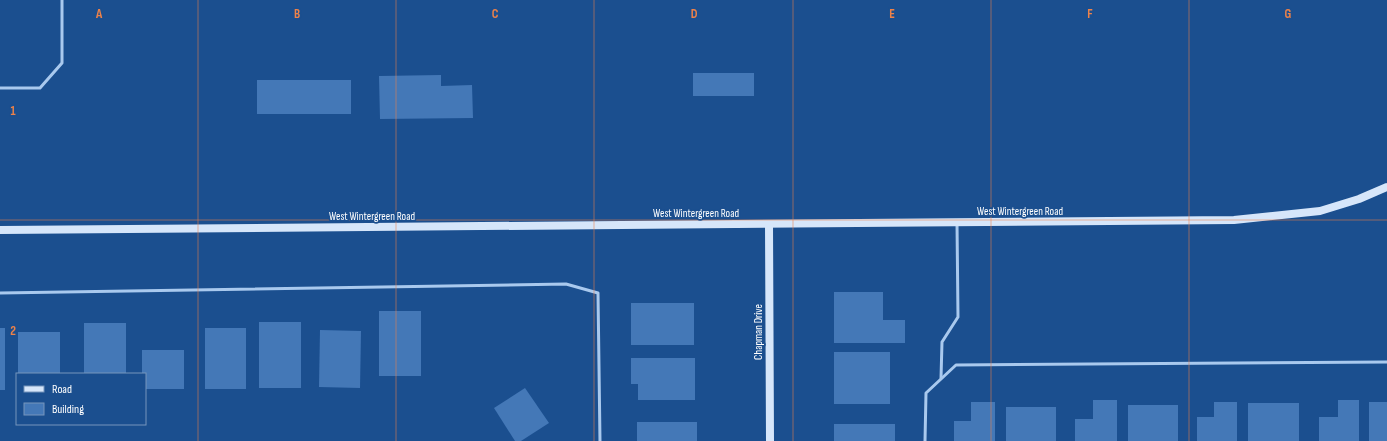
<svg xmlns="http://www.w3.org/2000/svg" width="1387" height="441" font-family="'Sofia Sans Condensed',sans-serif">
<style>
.building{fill:#4478b7}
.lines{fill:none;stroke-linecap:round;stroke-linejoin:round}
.lane{stroke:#a9c9ee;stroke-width:3}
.secondary{stroke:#d6e6fa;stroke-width:8}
.grid{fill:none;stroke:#ee8249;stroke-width:1;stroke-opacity:0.55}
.labels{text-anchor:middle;stroke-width:3.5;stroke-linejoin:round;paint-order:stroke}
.street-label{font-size:11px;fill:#fff;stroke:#1b4f8f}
.grid-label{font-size:13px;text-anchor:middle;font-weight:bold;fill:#ee8249;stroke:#1b4f8f;stroke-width:3.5;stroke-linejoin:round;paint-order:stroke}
</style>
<rect width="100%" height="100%" fill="#1b4f8f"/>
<g class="building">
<rect x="693" y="73" width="61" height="23"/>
<path d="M441,75V86L472,85L473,118L380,119L379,76Z"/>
<rect x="257" y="80" width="94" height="34"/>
<path d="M834,292H883V320H905V343H834Z"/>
<rect x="631" y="303" width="63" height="42"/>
<rect x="379" y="311" width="42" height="65"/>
<rect x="259" y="322" width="42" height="66"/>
<rect x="84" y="323" width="42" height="51"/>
<rect x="0" y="328" width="5" height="62"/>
<rect x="205" y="328" width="41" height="61"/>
<path d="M320,330L361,331L360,388L319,387Z"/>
<rect x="18" y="332" width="42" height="42"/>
<path d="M142,350H184V389H145V374H142Z"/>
<rect x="834" y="352" width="56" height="52"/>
<path d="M631,358H695V400H638V384H631Z"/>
<path d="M525,388L549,423L521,441H515L494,408Z"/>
<path d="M1093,400H1117V441H1075V419H1093Z"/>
<path d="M1338,400H1359V441H1319V417H1338Z"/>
<path d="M971,402H995V441H954V421H971Z"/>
<path d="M1214,402H1237V441H1197V417H1214Z"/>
<rect x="1369" y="402" width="18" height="39"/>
<rect x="1248" y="403" width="51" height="38"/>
<rect x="1128" y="405" width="50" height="36"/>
<rect x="1006" y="407" width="50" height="34"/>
<rect x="637" y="422" width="60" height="19"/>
<rect x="834" y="424" width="61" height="17"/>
</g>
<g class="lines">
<g class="lane">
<path d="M0,88H40L62,63V0"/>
<path d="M0,293L566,284L598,293L600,441"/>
<path d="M941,378L942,342L958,317L957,223"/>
<path d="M925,441L926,393L956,365L1387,362"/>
</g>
<g class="secondary">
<path d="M769,224L770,441"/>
<path d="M0,230L1234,220L1320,211L1359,199L1387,187"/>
</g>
</g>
<path class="grid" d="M198,0V441M396,0V441M594,0V441M793,0V441M991,0V441M1189,0V441M0,220H1387"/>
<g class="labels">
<g class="street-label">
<text x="1020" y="215">West Wintergreen Road</text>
<text x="696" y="217">West Wintergreen Road</text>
<text x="372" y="220">West Wintergreen Road</text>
<text transform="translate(758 332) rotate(-90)" y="4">Chapman Drive</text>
</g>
</g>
<g class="grid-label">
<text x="99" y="18">A</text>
<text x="297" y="18">B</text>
<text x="495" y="18">C</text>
<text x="694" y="18">D</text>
<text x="892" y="18">E</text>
<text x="1090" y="18">F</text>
<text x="1288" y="18">G</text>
<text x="13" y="115">1</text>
<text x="13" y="335">2</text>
</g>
<rect x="16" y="373" width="130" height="52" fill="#1b4f8f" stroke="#7695bc"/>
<rect x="24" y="386" width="20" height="6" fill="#d6e6fa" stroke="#7695bc"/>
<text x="52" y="393" font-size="12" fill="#ffffff">Road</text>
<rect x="24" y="403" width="20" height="12" fill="#4478b7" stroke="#7695bc"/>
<text x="52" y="413" font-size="12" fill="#ffffff">Building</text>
</svg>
